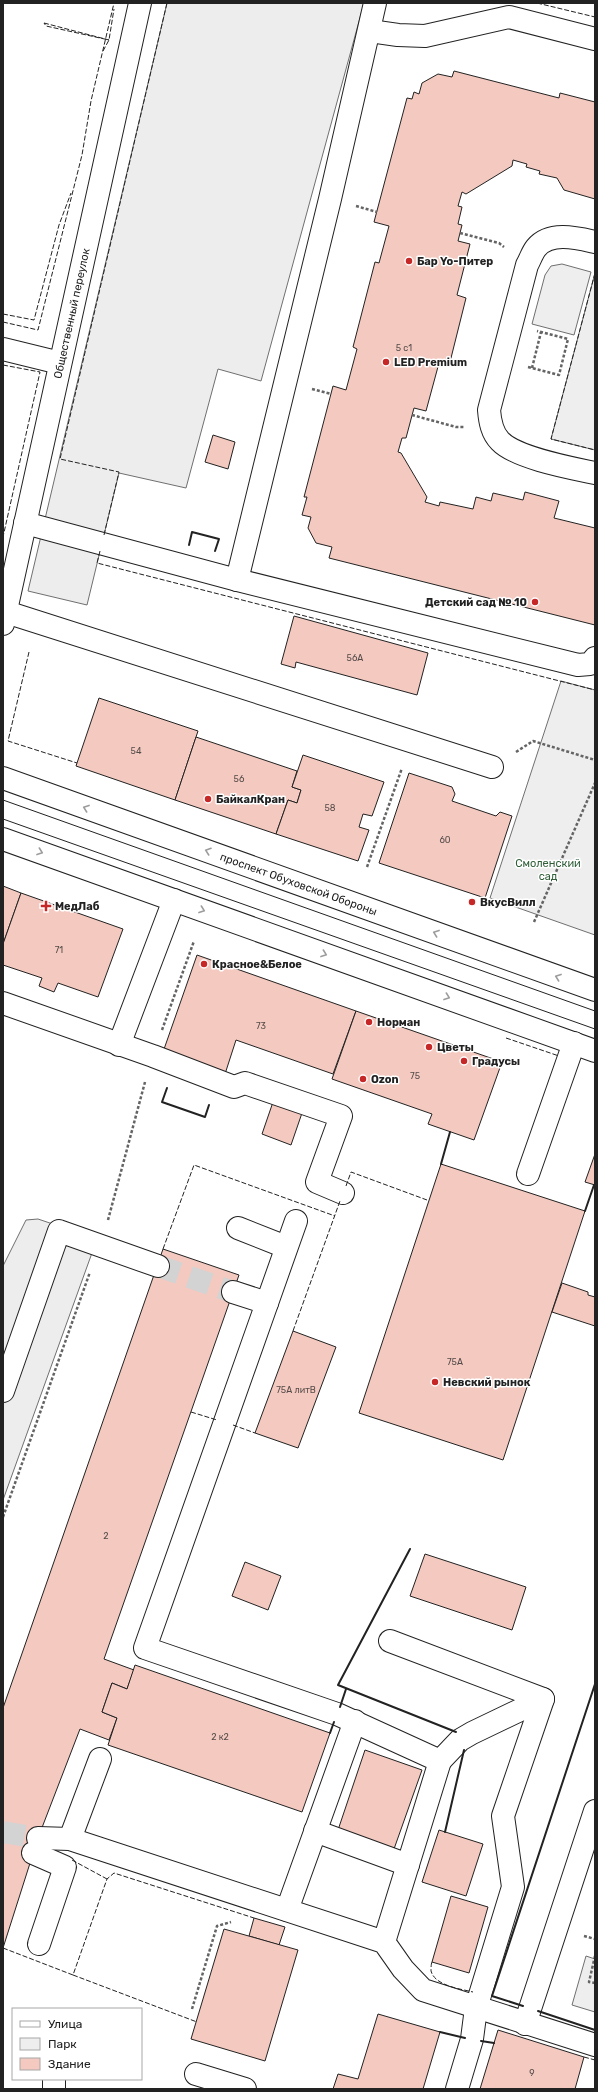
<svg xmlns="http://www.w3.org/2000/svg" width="598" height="2092" font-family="Rubik,sans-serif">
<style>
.green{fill:#eee;stroke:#6f6f6f}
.parking{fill:#ededed;stroke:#6f6f6f}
.building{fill:#f3c9c0;stroke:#222}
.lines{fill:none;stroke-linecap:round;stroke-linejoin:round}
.minor-tunnel{stroke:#d3d3d3;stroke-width:22;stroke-dasharray:22 11;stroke-linecap:butt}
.minor-casing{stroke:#222;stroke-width:24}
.major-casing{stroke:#222;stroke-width:24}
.path{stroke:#646464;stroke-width:2.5;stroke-dasharray:3 2;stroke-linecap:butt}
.minor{stroke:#fff;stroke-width:22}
.major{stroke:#fff;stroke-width:22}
.tram{stroke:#222;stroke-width:1}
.fence{stroke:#222;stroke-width:1;stroke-dasharray:5 2;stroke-linecap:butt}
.wall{stroke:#222;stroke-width:2}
.oneway{stroke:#9c9c9c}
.poi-dot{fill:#c62828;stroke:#fff;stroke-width:1.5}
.labels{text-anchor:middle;stroke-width:3;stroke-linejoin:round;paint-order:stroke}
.number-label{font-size:9px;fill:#564c4a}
.poi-label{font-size:11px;font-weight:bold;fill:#222;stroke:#fff;text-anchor:start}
.street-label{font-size:11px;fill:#222;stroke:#fff}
.park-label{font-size:11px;fill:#2f5e38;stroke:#fff}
</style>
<rect width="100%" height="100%" fill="#fff"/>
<g class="green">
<path d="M562,264L591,272L574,335L532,324L545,275L551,266Z"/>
<path d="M595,273V450L551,439Z"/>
<path d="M561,681L595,690V935L490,898Z"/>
<path d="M586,1956L595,1959V2012L572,2005Z"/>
</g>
<g class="parking">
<path d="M167,3H364L261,381L218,369L186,488L119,473L87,605L28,591Z"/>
<path d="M38,1219L97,1239L3,1500V1266L26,1220Z"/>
</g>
<g class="building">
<path d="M454,71L559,98L560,93L595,102V199L564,190L557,178L539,174L540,171L526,167L527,164L513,160L512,166L466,194L462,192L458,206L462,207L458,224L462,225L458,241L470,244L457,295L466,298L449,366L439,363L426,411L414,408L406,438H402L398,452L401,453L427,497L425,502L439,506L440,502L473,509L476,497L491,501L493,493L523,500L525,492L559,501L554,518L595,528V625L329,558L332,547L316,543L308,528L311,517L302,515L307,497H304L333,386L346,390L357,349L353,347L375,262L379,263L389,226L374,222L407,98L412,99L414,92L419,94L422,83L438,74L452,77Z"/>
<path d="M213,435L235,442L228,469L205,462Z"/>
<path d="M294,616L428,653L417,695L296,662L295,668L281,664Z"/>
<path d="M99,698L198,731L175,800L76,766Z"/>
<path d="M196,737L297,771L292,787L301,790L297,803L288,800L276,834L175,800Z"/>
<path d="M303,755L384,782L372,816L363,814L359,827L369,830L358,861L276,834L288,800L297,803L301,790L292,787Z"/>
<path d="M409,773L452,787L455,794L452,801L496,816L500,812L512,816L485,898L379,863Z"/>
<path d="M3,886L21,893L3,944Z"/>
<path d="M21,893L123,929L98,997L58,983L54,992L39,986L42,978L3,965V944Z"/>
<path d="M197,955L356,1011L333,1074L236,1040L225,1074L163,1052Z"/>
<path d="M356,1011L502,1062L474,1140L428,1124L432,1114L332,1079Z"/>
<path d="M273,1102L302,1113L291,1145L262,1134Z"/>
<path d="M595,1154V1185L585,1182Z"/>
<path d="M441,1164L585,1211L503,1460L359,1413Z"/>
<path d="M163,1249L239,1275L104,1659L134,1670L127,1689L112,1683L102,1712L117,1718L109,1740L80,1729L38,1838L3,1948V1708Z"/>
<path d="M562,1283L588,1292V1295L595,1297V1326L552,1312Z"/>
<path d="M293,1331L336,1347L298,1448L255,1433Z"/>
<path d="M425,1554L526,1587L512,1630L410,1596Z"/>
<path d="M245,1562L281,1576L268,1610L232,1596Z"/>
<path d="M135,1665L330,1733L302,1812L108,1745L117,1718L102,1712L112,1683L127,1689Z"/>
<path d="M365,1750L422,1770L394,1849L338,1830Z"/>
<path d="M439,1830L483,1844L466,1896L422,1882Z"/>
<path d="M451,1896L488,1907L469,1973L432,1962Z"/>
<path d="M254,1918L285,1927L279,1945L249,1936Z"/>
<path d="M224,1929L298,1950L265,2061L191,2039Z"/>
<path d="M378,2014L440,2032L423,2089H333L338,2074L358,2079Z"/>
<path d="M498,2030L584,2057L575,2089H480Z"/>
</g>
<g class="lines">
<g class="minor-tunnel">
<path d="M158,1266L233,1292"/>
<path d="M3,1832L38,1838"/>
</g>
<defs>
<g id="minor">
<path d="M370,31L398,35L425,36L509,17L595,39"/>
<path d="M595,242C577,238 550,231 536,248C532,253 530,260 527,265L489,410C490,422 492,433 500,441C516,458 571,468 595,473"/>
<path d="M3,349L60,363"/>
<path d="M25,523L237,580L578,665L590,664L595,658"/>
<path d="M237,580L330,199L375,3"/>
<path d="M6,612L492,767"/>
<path id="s1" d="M3,624L140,3"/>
<path d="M3,1003L153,1056L234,1087L245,1083L341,1116L317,1182L343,1193"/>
<path d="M119,1045L174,900"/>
<path d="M528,1174L574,1043"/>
<path d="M238,1228L286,1247"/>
<path d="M233,1292L267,1303L145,1648L337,1714L440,1761L384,1942"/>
<path d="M267,1303L296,1221"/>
<path d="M3,1391L59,1231L158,1266"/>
<path d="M390,1641L543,1699L503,1816L513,1887L476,2008L472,2039L457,2089"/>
<path d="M440,1761L460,1740L472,1733L543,1699"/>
<path d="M315,1831L408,1865"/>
<path d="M38,1838L70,1839L384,1942L403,1969L423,1990L595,2045"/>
<path d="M70,1839L100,1759"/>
<path d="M33,1853L65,1867L39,1944"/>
<path d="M287,1910L355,1721"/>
<path d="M525,2024L595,1811"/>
<path d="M196,2074L245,2089"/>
<path d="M54,2089V2079"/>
</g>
<g id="major">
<path id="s2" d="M3,778L595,990"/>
<path d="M3,839L595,1051"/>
</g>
</defs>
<use href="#minor" class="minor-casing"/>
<use href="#major" class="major-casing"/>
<g class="path">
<path d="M356,206L377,212"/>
<path d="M460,233L499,243L504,247"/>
<path d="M528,367L559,375L568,339L537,331"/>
<path d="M532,368L541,332"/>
<path d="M312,389L331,394"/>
<path d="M412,415L456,427H464"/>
<path d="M516,752L533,741L595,760"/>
<path d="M367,867L402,768"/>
<path d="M534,922L595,783"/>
<path d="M162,1030L194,941"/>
<path d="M108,1220L145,1082"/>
<path d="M3,1517L90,1272"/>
<path d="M584,1936L595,1939"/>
<path d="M595,1956L589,1982L595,1983"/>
<path d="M192,2009L217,1926L231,1922"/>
</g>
<use href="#minor" class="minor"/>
<use href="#major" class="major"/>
<g class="tram">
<path d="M3,800L595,1011"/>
<path d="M3,819L595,1029"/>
</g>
<g class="fence">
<path d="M537,3L595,17"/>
<path d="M44,23L109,40L46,26Z"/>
<path d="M103,51L109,40L114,9"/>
<path d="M595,273L551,439L595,450"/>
<path d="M3,314L34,320L59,225L71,193"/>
<path d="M3,322L38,330L82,155L91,101L114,3"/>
<path d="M3,365L40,372L3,537"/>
<path d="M104,535L119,472L60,459L167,3"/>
<path d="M100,551L97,563L595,690"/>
<path d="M29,652L8,741L77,763"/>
<path d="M506,1038L559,1056"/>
<path d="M346,1186L351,1172L427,1200"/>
<path d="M163,1249L194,1165L335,1216"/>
<path d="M293,1331L340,1201"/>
<path d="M191,1412L217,1420"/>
<path d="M233,1425L255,1433"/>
<path d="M72,1860L107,1879"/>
<path d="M3,1948L73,1975L107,1879L114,1873L254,1918"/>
<path d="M432,1962C431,1964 431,1969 431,1971C435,1986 461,1989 473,1992"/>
<path d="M73,1975L197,2022"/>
<path d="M584,2057L595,2060"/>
</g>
<g class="wall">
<path d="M189,545L192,532L219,539L215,551"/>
<path d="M167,1088L162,1102L205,1117L209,1105"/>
<path d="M441,1164L450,1132"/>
<path d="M585,1211L594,1185"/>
<path d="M410,1549L338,1685L456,1732"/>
<path d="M340,1707L346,1689"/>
<path d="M330,1733L334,1722"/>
<path d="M445,1832L464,1750"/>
<path d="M523,2006L492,1996L595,1684"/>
<path d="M538,2011L595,2030"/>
<path d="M440,2032L465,2038"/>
<path d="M481,2041L494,2043"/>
</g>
</g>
<defs><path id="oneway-chevron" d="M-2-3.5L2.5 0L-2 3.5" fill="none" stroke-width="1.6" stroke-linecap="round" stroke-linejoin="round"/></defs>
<g class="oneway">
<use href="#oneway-chevron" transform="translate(86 808) rotate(-160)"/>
<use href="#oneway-chevron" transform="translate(208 851) rotate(-161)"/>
<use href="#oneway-chevron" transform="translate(40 852) rotate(20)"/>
<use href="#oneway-chevron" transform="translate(202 910) rotate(20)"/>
<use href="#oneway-chevron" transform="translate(436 933) rotate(-160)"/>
<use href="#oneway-chevron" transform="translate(324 954) rotate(20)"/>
<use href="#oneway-chevron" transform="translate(558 977) rotate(-160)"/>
<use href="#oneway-chevron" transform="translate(447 997) rotate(20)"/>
</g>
<g class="poi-dot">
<circle cx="409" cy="261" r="4"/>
<circle cx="386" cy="362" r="4"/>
<circle cx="535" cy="602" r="4"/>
<circle cx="208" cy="799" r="4"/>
<circle cx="472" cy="902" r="4"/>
<path d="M44 900h4v4h4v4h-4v4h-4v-4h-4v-4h4z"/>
<circle cx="204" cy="964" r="4"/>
<circle cx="369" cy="1022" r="4"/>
<circle cx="429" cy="1047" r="4"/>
<circle cx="464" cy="1061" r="4"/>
<circle cx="363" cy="1079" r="4"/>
<circle cx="435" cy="1382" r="4"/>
</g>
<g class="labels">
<g class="number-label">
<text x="404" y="351">5 с1</text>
<text x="355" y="661">56А</text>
<text x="136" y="754">54</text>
<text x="239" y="782">56</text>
<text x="330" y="811">58</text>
<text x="445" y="843">60</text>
<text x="59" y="953">71</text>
<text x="261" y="1029">73</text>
<text x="415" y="1079">75</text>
<text x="455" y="1365">75А</text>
<text x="296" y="1393">75А литВ</text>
<text x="106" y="1539">2</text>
<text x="220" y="1740">2 к2</text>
<text x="532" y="2076">9</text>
</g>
<g class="poi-label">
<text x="417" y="265">Бар Yo-Питер</text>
<text x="394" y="366">LED Premium</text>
<text x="527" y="606" text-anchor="end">Детский сад № 10</text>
<text x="216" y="803">БайкалКран</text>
<text x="480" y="906">ВкусВилл</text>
<text x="55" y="910">МедЛаб</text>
<text x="212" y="968">Красное&amp;Белое</text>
<text x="377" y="1026">Норман</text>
<text x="437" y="1051">Цветы</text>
<text x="472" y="1065">Градусы</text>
<text x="371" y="1083">Ozon</text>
<text x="443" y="1386">Невский рынок</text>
</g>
<g class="street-label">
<text dy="4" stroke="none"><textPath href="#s1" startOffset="318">Общественный переулок</textPath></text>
<text dy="4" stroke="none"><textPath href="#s2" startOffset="314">проспект Обуховской Обороны</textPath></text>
</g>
<g class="park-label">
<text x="548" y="867">Смоленский<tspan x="548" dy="13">сад</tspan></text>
</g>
</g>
<rect width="598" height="2092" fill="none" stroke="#222222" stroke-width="8"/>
<rect x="12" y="2008" width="130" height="72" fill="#ffffff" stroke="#a7a7a7"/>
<rect x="20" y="2021" width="20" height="6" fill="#ffffff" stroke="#a7a7a7"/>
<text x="48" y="2028" font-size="12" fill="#222222">Улица</text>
<rect x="20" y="2038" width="20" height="12" fill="#eeeeee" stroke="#a7a7a7"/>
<text x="48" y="2048" font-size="12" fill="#222222">Парк</text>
<rect x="20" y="2058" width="20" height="12" fill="#f3c9c0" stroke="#a7a7a7"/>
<text x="48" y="2068" font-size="12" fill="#222222">Здание</text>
</svg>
